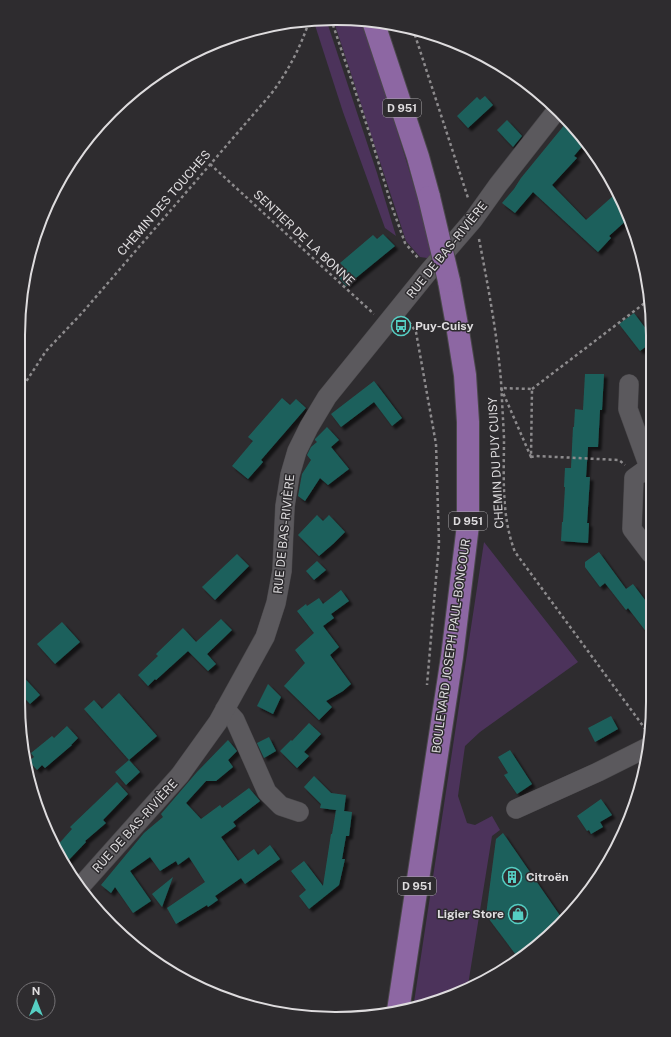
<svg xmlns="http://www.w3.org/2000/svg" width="671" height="1037" font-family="'Public Sans',sans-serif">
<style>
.green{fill:#4c335b}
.building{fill:#1e615c;filter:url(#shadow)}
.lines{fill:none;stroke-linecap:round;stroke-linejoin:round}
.minor-casing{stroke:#4a484b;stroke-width:20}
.major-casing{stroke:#4a484b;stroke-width:24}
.path{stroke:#8d8b8d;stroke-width:2.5;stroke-dasharray:3 3;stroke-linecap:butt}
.minor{stroke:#5b595d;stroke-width:19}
.major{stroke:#8d67a3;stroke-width:22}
.major-bridge-casing{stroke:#4a484b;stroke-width:24;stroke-linecap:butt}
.major-bridge{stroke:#8d67a3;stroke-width:22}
.labels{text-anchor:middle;stroke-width:3;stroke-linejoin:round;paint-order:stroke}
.shield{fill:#2e2c2f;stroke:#a9a7aa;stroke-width:1}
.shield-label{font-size:11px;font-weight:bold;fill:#dedcde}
.street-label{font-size:12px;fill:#dedcde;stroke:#2e2c2f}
.poi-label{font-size:12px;font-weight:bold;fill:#dedcde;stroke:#2e2c2f;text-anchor:start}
.rim{fill:none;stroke:#dedcde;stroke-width:2}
</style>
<defs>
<filter id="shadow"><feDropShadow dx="3.5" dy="3.5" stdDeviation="1" flood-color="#0009"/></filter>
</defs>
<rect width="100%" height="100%" fill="#2e2c2f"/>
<g class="green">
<path d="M313,19H326L377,173L396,236L385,228L343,112Z"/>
<path d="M333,19L363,20L418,199L432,256L427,258L420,257L406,241Z"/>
<path d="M484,542L578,662L480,732L465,746L458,796L467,823L475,825L492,816L500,830L492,836L468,985L418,1008L413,1009L426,923Z"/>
</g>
<g class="building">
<path d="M485,96L493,105L468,128L457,116L477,97L480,100Z"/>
<path d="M507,120L522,136L513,147L497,130Z"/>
<path d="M566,123L585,143L574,156L577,158L552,185L586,220L613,196L621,205L623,203L629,218L609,236L611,238L598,252L533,192L515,213L502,203L514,189L521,178Z"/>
<path d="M383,234L395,246L346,286L336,274L344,267L340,263L373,235L377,239Z"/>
<path d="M634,313L652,337V342L640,351L619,324Z"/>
<path d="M585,374H604L602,410H600L598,447H588L586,477H590L587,523H589L588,543L561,541L562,522H563L565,487H564L565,468H571L573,427H574L575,409L583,410Z"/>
<path d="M374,381L402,418L392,426L374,402L341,427L331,414Z"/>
<path d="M282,398L290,405L296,399L306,408L261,460L263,462L248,479L232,466L253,441L248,437Z"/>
<path d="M327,427L339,440L331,447L349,469L328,485L320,478L305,501L298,496L302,474L311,460L307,455L311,447L317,442L315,440V439Z"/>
<path d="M317,515L323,521L329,515L345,532L333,544L319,556L298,535Z"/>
<path d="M599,552L626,589L633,584L651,608V638L628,608L626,610L605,583L600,587L585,567V562Z"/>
<path d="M237,554L249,566L215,600L202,587Z"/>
<path d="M317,561L326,570L314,580L306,571Z"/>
<path d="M341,590L349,601L331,614L334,618L323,626L339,647L330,655L351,684L343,691L326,701L332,707L319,720L284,686L305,663L295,650L314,633L297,611L306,604L307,606L319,598L323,604Z"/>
<path d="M221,619L232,630L207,654L216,664L208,671L188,651L156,680L155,679L148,686L138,675L158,656L156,654L183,628L196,642Z"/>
<path d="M62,622L80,642L55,664L37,644Z"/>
<path d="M18,671L40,695L30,704L18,691Z"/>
<path d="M268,684L281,697L273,714L257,706Z"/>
<path d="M119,693L157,736L129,760L140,772L126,785L115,772L129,760L84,709L94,700L102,709Z"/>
<path d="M611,716L618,729L595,742L588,728Z"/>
<path d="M309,723L321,734L304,752L309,756L297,768L280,751L291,740L292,741Z"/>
<path d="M67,726L78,738L71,745H72L45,768L42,765L37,770L29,761L34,757L31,753L52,736L54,738Z"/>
<path d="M269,737L276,751L264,758L257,743Z"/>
<path d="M228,740L237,751L228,760L233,767L216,781H206L186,803L201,819L220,805L222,808L249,788L260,801L233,822L236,826L221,837L238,861L254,849L258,855L270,845L280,859L245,884L241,878L215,896L218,900L208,907L207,905L176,924L167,908L205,882L189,857L178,865L176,861L160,871L150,857L130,871L151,901L133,913L115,887L111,893L101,885L144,833L163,817L161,814L197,772Z"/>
<path d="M510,750L532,784L517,794L504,775L508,773L498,757Z"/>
<path d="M314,776L331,793L346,795L344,811L352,812L349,836H346L342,859H345L339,885L309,909L299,896L306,890L291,871L304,861L323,886L331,834H332L336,810L344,811L320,808L321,804L304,787Z"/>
<path d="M117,782L128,794L103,820L106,823L85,841L86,842L65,864L56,847L72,829L70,827Z"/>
<path d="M601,799L612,815L600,822L603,827L591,834L589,830L587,831L577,816Z"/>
<path d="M503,833L563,920L519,959L486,915L496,839Z"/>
<path d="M173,877L162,907L152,894Z"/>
</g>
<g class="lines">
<defs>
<g id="minor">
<path d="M629,384L628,409L649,467"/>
<path d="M651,554L632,529L634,478L652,465"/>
<path d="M225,709L235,720L267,792L281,806L299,812"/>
<path d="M516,809L598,772L650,746"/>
<path d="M80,887L180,775L218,722L265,637L276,603L282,571L285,506L290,475L297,451L309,427L327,397L429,271L473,220L498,185L557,110"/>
</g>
<g id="major">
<path d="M373,21L418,157L429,197"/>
<path d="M398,1011L420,866L452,657L468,525V422L465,375L457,325L449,281"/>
</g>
</defs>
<use href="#minor" class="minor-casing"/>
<use href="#major" class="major-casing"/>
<g class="path">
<path d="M331,19L371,138L392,207L405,243L418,258"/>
<path d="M413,29L468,198"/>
<path d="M210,164L374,314"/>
<path d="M479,239C488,286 497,333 501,381C502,400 503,419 504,438C504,476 501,516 515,552L646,730"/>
<path d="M409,322L416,332L436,444L439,543L427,685"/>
<path d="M532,389L650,299"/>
<path d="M20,391L46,351L82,313L271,94C289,70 300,48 310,19"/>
<path d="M531,457L501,388L532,389L531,457L536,456L619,460L625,465"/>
</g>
<use href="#minor" class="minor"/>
<use href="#major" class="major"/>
<defs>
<path id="major-bridge" d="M429,197L449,281"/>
</defs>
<use href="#major-bridge" class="major-bridge-casing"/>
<use href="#major-bridge" class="major-bridge"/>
</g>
<defs>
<symbol id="bus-ring" viewBox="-11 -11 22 22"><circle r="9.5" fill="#2e2c2f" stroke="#56cec3" stroke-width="1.5"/><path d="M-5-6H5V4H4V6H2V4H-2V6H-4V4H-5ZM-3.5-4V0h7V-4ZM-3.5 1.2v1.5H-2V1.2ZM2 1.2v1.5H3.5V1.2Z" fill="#56cec3"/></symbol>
<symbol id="building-ring" viewBox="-11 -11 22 22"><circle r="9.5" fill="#2e2c2f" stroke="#56cec3" stroke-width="1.5"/><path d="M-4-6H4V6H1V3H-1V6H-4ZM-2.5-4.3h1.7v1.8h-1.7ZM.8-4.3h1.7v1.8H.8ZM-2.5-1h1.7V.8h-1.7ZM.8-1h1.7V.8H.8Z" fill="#56cec3"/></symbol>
<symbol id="shop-ring" viewBox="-11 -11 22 22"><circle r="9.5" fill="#2e2c2f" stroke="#56cec3" stroke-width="1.5"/><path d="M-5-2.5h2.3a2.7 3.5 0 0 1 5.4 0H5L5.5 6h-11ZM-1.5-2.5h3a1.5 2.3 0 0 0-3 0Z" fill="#56cec3"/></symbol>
</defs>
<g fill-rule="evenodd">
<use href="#bus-ring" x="390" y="315" width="22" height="22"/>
<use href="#building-ring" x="501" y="866" width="22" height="22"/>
<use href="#shop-ring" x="507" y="903" width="22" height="22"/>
</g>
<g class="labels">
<g class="shield">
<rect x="383" y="99" width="38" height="18" rx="3"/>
<rect x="449" y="512" width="38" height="18" rx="3"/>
<rect x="398" y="877" width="38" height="18" rx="3"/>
</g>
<g class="shield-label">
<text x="402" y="112">D 951</text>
<text x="468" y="525">D 951</text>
<text x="417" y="890">D 951</text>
</g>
<g class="street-label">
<text transform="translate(164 203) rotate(-49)" y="4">CHEMIN DES TOUCHES</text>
<text transform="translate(304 238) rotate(43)" y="4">SENTIER DE LA BONNE</text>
<text transform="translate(447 250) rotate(-51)" y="4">RUE DE BAS-RIVIÈRE</text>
<text transform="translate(496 463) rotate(-93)" y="4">CHEMIN DU PUY CUISY</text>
<text transform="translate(284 534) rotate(-84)" y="4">RUE DE BAS-RIVIÈRE</text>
<text transform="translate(451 646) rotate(-82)" y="4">BOULEVARD JOSEPH PAUL-BONCOUR</text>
<text transform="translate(135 826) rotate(-48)" y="4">RUE DE BAS-RIVIÈRE</text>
</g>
<g class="poi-label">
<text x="415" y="330">Puy-Cuisy</text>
<text x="526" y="881">Citroën</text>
<text x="504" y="918" text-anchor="end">Ligier Store</text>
</g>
</g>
<path d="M0 0H671V1037H0ZM335 25H336A310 310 0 0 1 646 335V702A310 310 0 0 1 336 1012H335A310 310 0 0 1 25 702V335A310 310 0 0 1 335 25Z" fill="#2e2c2f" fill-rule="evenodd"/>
<path class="rim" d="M335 25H336A310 310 0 0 1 646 335V702A310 310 0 0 1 336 1012H335A310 310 0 0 1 25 702V335A310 310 0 0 1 335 25Z"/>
<g transform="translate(36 1001)"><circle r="19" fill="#2e2c2f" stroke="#747275"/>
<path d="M0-3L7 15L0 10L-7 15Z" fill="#56cec3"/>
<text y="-6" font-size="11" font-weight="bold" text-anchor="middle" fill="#dedcde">N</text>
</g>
</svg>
